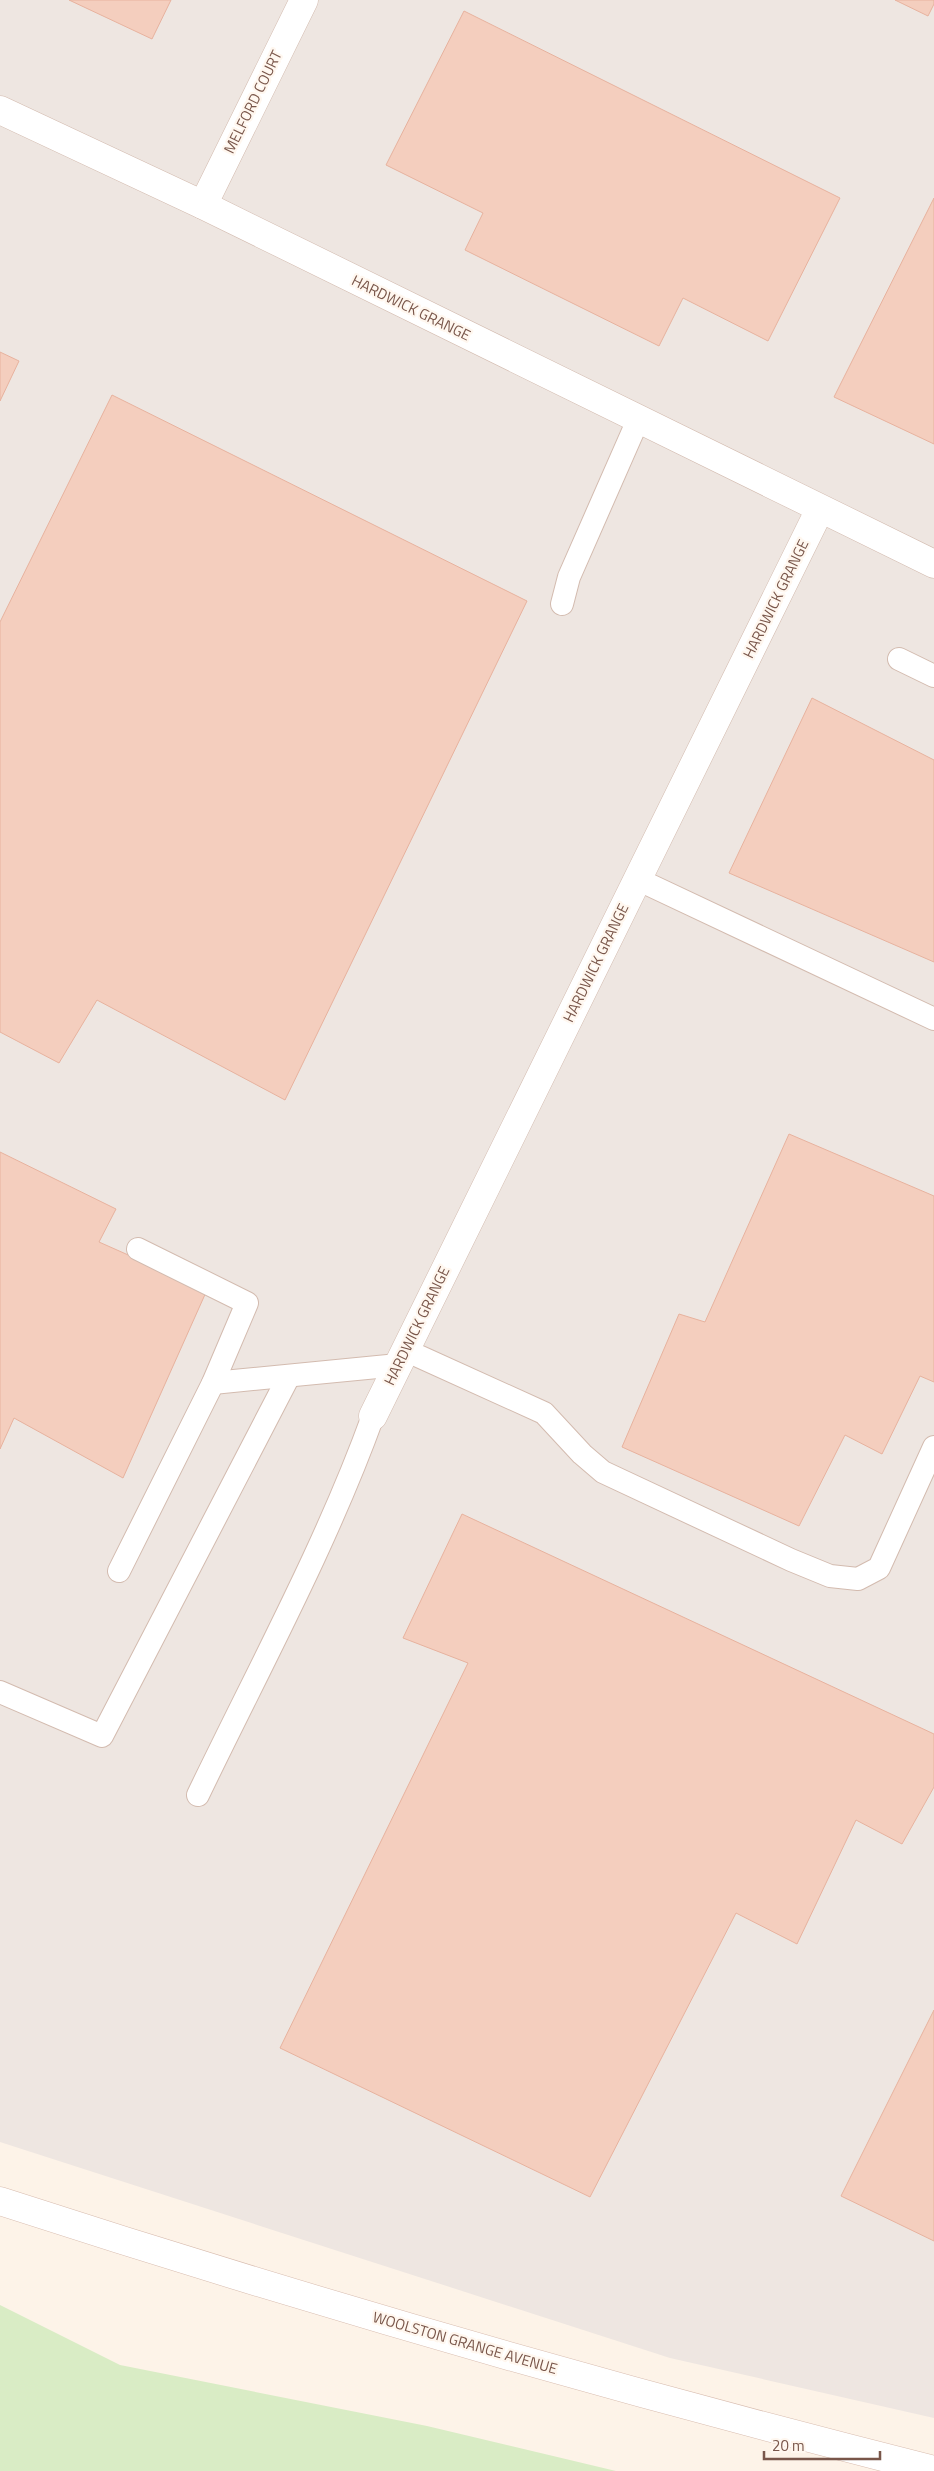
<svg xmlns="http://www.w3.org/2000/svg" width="934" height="2471" font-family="'Titillium Web',sans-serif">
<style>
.industrial{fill:#eee6e1}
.green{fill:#d9ecc5}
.building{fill:#f4cebe;stroke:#e7b29e}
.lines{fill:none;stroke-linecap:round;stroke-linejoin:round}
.service-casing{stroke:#d3bbaf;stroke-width:24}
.minor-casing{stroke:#d3bbaf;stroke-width:29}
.secondary-casing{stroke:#d8bcaf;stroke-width:29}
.service{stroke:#fff;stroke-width:22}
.minor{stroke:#fff;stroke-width:28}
.secondary{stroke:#fff;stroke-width:28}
.labels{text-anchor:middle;stroke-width:4.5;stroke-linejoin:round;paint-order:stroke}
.street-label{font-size:15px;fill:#79564a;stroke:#fff7ef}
</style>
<rect width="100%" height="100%" fill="#fdf3e8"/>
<path class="industrial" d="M0,0H934V2418L670,2358L0,2142Z"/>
<path class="green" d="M0,2305L120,2365L427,2426L616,2471H0Z"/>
<g class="building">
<path d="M69,0H171L152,39Z"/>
<path d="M895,0H934V4L928,16Z"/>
<path d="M464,11L840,198L768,341L683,298L659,346L465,250L483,213L386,165Z"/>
<path d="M934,198V444L834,397Z"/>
<path d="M0,352L19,361L0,401Z"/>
<path d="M112,395L527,601L285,1100L97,1000L59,1063L0,1032V622Z"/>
<path d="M812,698L934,760V962L729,873Z"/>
<path d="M789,1134L934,1196V1382L920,1376L882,1454L845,1435L799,1526L622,1447L679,1314L705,1322Z"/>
<path d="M0,1152L116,1209L99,1242L207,1290L123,1478L14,1418L0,1449Z"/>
<path d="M462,1514L934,1734V1787L902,1844L856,1820L797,1944L736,1913L590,2197L280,2048L468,1663L403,1638Z"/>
<path d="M934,2010V2241L841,2196Z"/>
</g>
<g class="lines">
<defs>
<g id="service">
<path d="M562,604L569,577L638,420"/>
<path d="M899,659L934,676"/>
<path d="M637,879L934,1019"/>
<path d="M405,1350L544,1413L582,1454L603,1472L791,1560L830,1576L858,1579L879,1568L934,1447"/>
<path d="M213,1383L398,1365"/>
<path d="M119,1571L213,1383L247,1303L138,1249"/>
<path d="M0,1692L102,1736L289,1376"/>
<path d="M198,1795C258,1670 326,1546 373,1416"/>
</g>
<g id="minor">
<path d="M0,110L203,205L934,564"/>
<path d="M203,205L304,0"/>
<path d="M373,1416L820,509"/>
</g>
<path id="secondary" d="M0,2201C308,2301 620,2391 934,2470"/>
</defs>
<use href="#service" class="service-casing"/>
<use href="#minor" class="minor-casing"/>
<use href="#secondary" class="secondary-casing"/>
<use href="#service" class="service"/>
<use href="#minor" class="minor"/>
<use href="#secondary" class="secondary"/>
</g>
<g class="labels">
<g class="street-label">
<text transform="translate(253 102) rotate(-64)" y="5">MELFORD COURT</text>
<text transform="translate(411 308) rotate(26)" y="5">HARDWICK GRANGE</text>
<text transform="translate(776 599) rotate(-64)" y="5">HARDWICK GRANGE</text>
<text transform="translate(596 963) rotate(-64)" y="5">HARDWICK GRANGE</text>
<text transform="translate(417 1326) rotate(-64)" y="5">HARDWICK GRANGE</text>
<text transform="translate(465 2343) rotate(16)" y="5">WOOLSTON GRANGE AVENUE</text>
</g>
</g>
<path d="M764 2451v8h116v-8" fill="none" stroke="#79564a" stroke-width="2.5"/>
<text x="772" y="2451" font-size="15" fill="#79564a" stroke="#fff7ef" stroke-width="4" paint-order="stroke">20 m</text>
</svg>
